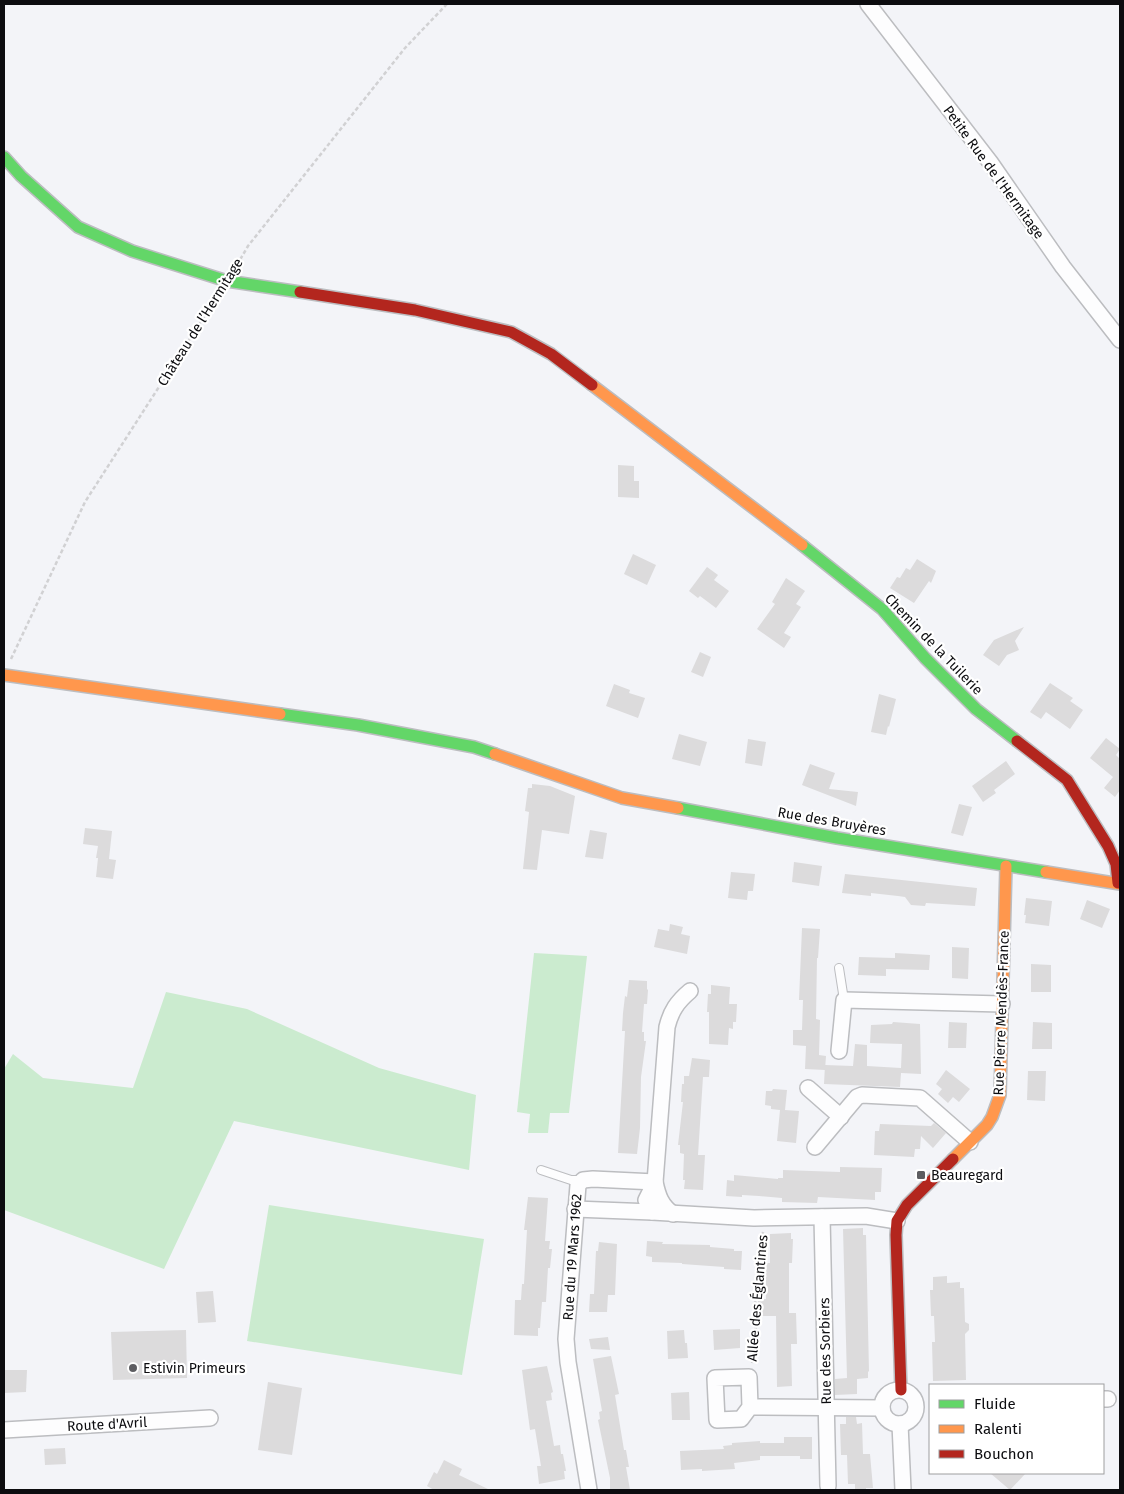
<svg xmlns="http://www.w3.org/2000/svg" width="1124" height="1494" font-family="'Fira Sans',sans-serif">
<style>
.green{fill:#cbebcf}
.building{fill:#dcdbdc}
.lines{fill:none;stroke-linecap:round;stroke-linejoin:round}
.lane-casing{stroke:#bcbdc0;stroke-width:10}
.street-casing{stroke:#bcbdc0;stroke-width:18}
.fast-casing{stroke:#bcbdc0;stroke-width:14}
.slow-casing{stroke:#bcbdc0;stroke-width:14}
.jam-casing{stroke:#bcbdc0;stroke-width:14}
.path{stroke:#d1d1d3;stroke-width:2.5;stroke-dasharray:4 2.5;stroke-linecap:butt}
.lane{stroke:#fdfdfe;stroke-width:8}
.street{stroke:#fdfdfe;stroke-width:15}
.fast{stroke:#63d668;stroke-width:11}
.slow{stroke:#ff974d;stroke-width:11}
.jam{stroke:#b3261e;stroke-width:11}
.poi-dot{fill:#5d5d61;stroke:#fff;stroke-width:2}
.labels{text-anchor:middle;stroke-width:4.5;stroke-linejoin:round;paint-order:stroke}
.street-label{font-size:14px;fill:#0c0c0f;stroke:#fff}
.poi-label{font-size:14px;fill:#0c0c0f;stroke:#fff;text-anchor:start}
</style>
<rect width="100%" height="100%" fill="#f3f4f8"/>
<g class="green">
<path d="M534,953L587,956L569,1113H550L548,1133H528L530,1114L517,1112Z"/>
<path d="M166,992L247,1009L379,1068L476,1095L469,1170L234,1121L164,1269L4,1210V1069L13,1054L43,1078L133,1088Z"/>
<path d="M269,1205L484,1239L462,1375L247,1341Z"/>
</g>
<g class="building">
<path d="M618,465L634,466V481H639V498L618,497Z"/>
<path d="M633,554L656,565L647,585L624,574Z"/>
<path d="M917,559L936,571L931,583L929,581L914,603L890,588L897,577L900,578L906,568L910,570Z"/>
<path d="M707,567L718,575L714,580L729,591L716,608L700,596L698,598L689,591Z"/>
<path d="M786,578L805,591L796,604L801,607L784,633L791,637L784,648L757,629L775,604L772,602Z"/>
<path d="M1024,627L1015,641L1019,650L1007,655L999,666L983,655L994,640Z"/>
<path d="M700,652L711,657L703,677L691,672Z"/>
<path d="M1050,683L1073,698L1070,701L1083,710L1070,729L1046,712L1041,719L1030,712Z"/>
<path d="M614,684L630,690L629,693L645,698L638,718L606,706Z"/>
<path d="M879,694L896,699L889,727L888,726L886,735L871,732Z"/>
<path d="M679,734L707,742L700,766L672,759Z"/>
<path d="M1106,738L1120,749L1116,755L1120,759V790L1115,797L1104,788L1113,777L1090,758Z"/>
<path d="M748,739L766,742L762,766L745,763Z"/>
<path d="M1006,761L1015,774L994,790L996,793L983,802L972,786Z"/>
<path d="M810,764L835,773L829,789L858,792L856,806L802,785Z"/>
<path d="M532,784L550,786L575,796L569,834L542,830L537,870L523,869L529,812L525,811L528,788H532Z"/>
<path d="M959,804L972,807L963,836L951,833Z"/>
<path d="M85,828L112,831L109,859L116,860L113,879L96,877L98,858H96L98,846L83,844Z"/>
<path d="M590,830L607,833L603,859L585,857Z"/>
<path d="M794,862L822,866L819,886L792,882Z"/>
<path d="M731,872L755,874L753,891H748L747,900L728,898Z"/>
<path d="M845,874L977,888L975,906L926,903L925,906L911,905L905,897L898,896L871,893V896L842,893Z"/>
<path d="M1026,898L1052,901L1049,926L1025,923L1026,915H1024Z"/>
<path d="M1087,900L1110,909L1102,928L1080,919Z"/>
<path d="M670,924L683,927L681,934L690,936L687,954L654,947L658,929L669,931Z"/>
<path d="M802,928L820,929L818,958H817L816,1019L820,1020L819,1055L826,1056L825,1070L805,1069L806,1046L793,1045V1030H802L803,1000H799Z"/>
<path d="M952,947L969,948L968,979L952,978Z"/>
<path d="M895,953L930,955L929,970L886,969V976L858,975L859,957L895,958Z"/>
<path d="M1031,964L1051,965V992H1031Z"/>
<path d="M629,980L647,981V989L648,990L647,1004H644L642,1032H644V1041H646L641,1077L640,1128L637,1154L618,1153L625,1031H622L623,1013L625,996L627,997Z"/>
<path d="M711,985L730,987L729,1004H737L736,1022H733V1029L729,1028L728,1045L709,1044V1012H707L708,994H711Z"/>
<path d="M893,1022L920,1024L921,1074L901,1073L900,1087L824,1084L825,1065L853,1066L855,1044L867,1045V1066L901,1068L902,1044L870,1043L871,1025L892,1024Z"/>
<path d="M949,1022L967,1023L966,1048H948Z"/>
<path d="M1033,1022L1052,1023V1049H1032Z"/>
<path d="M692,1058L710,1060L709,1077H703L698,1155H705L703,1190L684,1189L685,1180H683L684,1154L680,1153V1145H678L683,1102H681L682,1084H684V1076H689Z"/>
<path d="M946,1070L970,1089L959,1102L953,1097L948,1103L938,1094L942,1089L936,1084Z"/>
<path d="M1028,1071H1046L1045,1101L1027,1100Z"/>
<path d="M773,1089L787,1090L785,1110L799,1111L796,1143L777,1141L780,1110L771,1109V1106L765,1105L766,1091H772Z"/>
<path d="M934,1123L946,1133L933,1148L921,1136L920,1149H915L914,1157L874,1155L875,1131H879L880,1124L931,1126Z"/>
<path d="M840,1167L882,1168L881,1192H875V1200L818,1197L817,1203L782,1202V1198L759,1196L742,1195V1197L726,1196L727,1180L734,1181V1175L778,1179V1178H783V1170L840,1172Z"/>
<path d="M528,1197L548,1198L545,1241H550L549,1249H552L550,1268H548L546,1302H542L540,1328H538V1336L514,1335L515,1300H521L522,1284H524L527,1230H524Z"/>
<path d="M863,1228V1235H866L869,1371L868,1372V1378L857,1379V1394L835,1395V1379L847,1378L843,1229Z"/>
<path d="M791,1233V1239H793L792,1263H789V1313H796L797,1344H791L792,1386L777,1387L776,1316H758V1299H766V1263H770V1234Z"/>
<path d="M647,1241L663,1242L662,1244L710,1245V1247L734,1249V1251H742L741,1270L724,1269V1267L682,1264V1263L652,1262V1257L646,1256Z"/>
<path d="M599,1242L617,1244L615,1295H608L607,1312H589L590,1294H594L596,1251H598Z"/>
<path d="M947,1276V1283L960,1282V1288H964L965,1322L969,1324V1330L965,1334L966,1380L933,1381L932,1342H935L934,1316H931L930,1290H933V1277Z"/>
<path d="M213,1291L216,1322L198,1323L196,1292Z"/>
<path d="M740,1329V1348L714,1350L713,1330Z"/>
<path d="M186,1330L187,1378L113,1380L111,1332Z"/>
<path d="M684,1330L685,1343H687L688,1358L668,1359L667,1331Z"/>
<path d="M608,1337L610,1350L591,1349L589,1339Z"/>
<path d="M611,1356L619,1394L615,1395L624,1450H626L629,1467H626L630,1490H610V1478L598,1420L600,1419L599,1412L602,1411L593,1359Z"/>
<path d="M547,1366L553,1392L551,1393L552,1400L546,1401L554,1446L560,1445L561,1454H563L566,1471H564L565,1479L539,1484L537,1466H541L535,1429L530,1430L522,1370Z"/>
<path d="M4,1370H27L26,1392L4,1393Z"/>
<path d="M268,1382L302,1388L292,1455L258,1450Z"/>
<path d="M689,1392L690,1420H672L671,1393Z"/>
<path d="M846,1417H856L857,1424L862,1423L863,1454H870L873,1488H866V1490H855V1484H848L847,1455H841L840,1424H846Z"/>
<path d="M784,1437H812V1459H800V1456H760V1460L734,1463L735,1469L702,1471V1469L681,1470L680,1451L724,1449L723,1446L732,1445V1443L760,1441V1443H784Z"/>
<path d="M65,1448L66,1464L45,1465L44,1449Z"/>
<path d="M444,1460L462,1469L459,1475L490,1490H434L427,1486L434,1472L437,1474Z"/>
<path d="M990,1473H1026L1010,1490Z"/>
</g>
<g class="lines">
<defs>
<g id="lane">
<path d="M839,968L844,1000"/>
<path d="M541,1170L571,1180H583"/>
</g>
<g id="street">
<path d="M868,4L990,162L1063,267L1120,340"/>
<path d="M690,991C677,1002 671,1011 667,1027L655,1182L646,1200L652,1212L754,1218L866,1216L897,1221"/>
<path d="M839,1051L844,1000L1002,1004"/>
<path d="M808,1088L841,1117"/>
<path d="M815,1147L857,1097L862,1095L920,1098L970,1142"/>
<path d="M575,1209L652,1212"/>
<path d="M822,1217L828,1486"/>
<circle cx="899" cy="1407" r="17"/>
<path d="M1103,1399H1108"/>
<path d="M750,1407L741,1419L717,1420L715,1378L749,1377L750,1407L882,1408"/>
<path d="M900,1424L903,1490"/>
<path d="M4,1430L210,1418"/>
<path d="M589,1490L568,1362L566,1339L578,1185L583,1180L593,1179L655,1182C658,1196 661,1205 673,1214"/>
</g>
<g id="fast">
<path d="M4,157L21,176L78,227L132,251L227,281L300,292"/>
<path d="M802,545L882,609L925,658L976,709L1017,741"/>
<path d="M280,714L358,725L474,747L495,754"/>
<path d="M678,808L837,838L1046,872"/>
</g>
<g id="slow">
<path d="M592,385L802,545"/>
<path d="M4,675L280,714"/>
<path d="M495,754L622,798L678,808"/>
<path d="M1046,872L1120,884"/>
<path d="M953,1159L987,1125L992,1117L1000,1095L1006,866"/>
</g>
<g id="jam">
<path d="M300,292L415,310L511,332L551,354L592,385"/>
<path d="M1017,741L1067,780L1108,846L1116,864L1118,883"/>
<path d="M901,1390L896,1235L897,1221L907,1205L953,1159"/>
</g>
</defs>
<use href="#lane" class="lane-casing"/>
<use href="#street" class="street-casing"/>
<use href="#fast" class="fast-casing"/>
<use href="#slow" class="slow-casing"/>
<use href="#jam" class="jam-casing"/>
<g class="path">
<path d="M237,265L248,246L405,48L447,4"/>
<path d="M11,659L85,502L218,295"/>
<path d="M752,1363L756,1350L755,1296L763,1232"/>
</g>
<use href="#lane" class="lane"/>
<use href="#street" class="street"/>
<use href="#fast" class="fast"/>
<use href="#slow" class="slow"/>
<use href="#jam" class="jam"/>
</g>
<g class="poi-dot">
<rect x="916" y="1170" width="10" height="10" rx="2.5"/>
<circle cx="133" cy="1368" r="5"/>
</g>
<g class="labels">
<g class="street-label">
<text transform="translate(994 172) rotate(54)" y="5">Petite Rue de l'Hermitage</text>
<text transform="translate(200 322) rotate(-58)" y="5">Château de l’Hermitage</text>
<text transform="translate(934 644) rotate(46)" y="5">Chemin de la Tuilerie</text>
<text transform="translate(832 821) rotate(10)" y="5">Rue des Bruyères</text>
<text transform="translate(1001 1013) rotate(-88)" y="5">Rue Pierre Mendès-France</text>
<text transform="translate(572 1257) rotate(-86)" y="5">Rue du 19 Mars 1962</text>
<text transform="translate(757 1298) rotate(-85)" y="5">Allée des Églantines</text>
<text transform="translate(825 1351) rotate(-91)" y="5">Rue des Sorbiers</text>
<text transform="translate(107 1424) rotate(-3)" y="5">Route d'Avril</text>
</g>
<g class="poi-label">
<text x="931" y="1180">Beauregard</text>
<text x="143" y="1373">Estivin Primeurs</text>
</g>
</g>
<rect width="1124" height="1494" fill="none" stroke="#0c0c0f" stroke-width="10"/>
<rect x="929" y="1384" width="175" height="90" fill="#ffffff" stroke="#9e9e9f"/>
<rect x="939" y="1400" width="25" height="8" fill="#63d668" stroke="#9e9e9f"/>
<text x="974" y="1409" font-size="15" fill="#0c0c0f">Fluide</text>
<rect x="939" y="1425" width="25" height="8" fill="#ff974d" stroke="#9e9e9f"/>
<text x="974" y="1434" font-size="15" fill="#0c0c0f">Ralenti</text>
<rect x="939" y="1450" width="25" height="8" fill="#b3261e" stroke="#9e9e9f"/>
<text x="974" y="1459" font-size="15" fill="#0c0c0f">Bouchon</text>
</svg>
